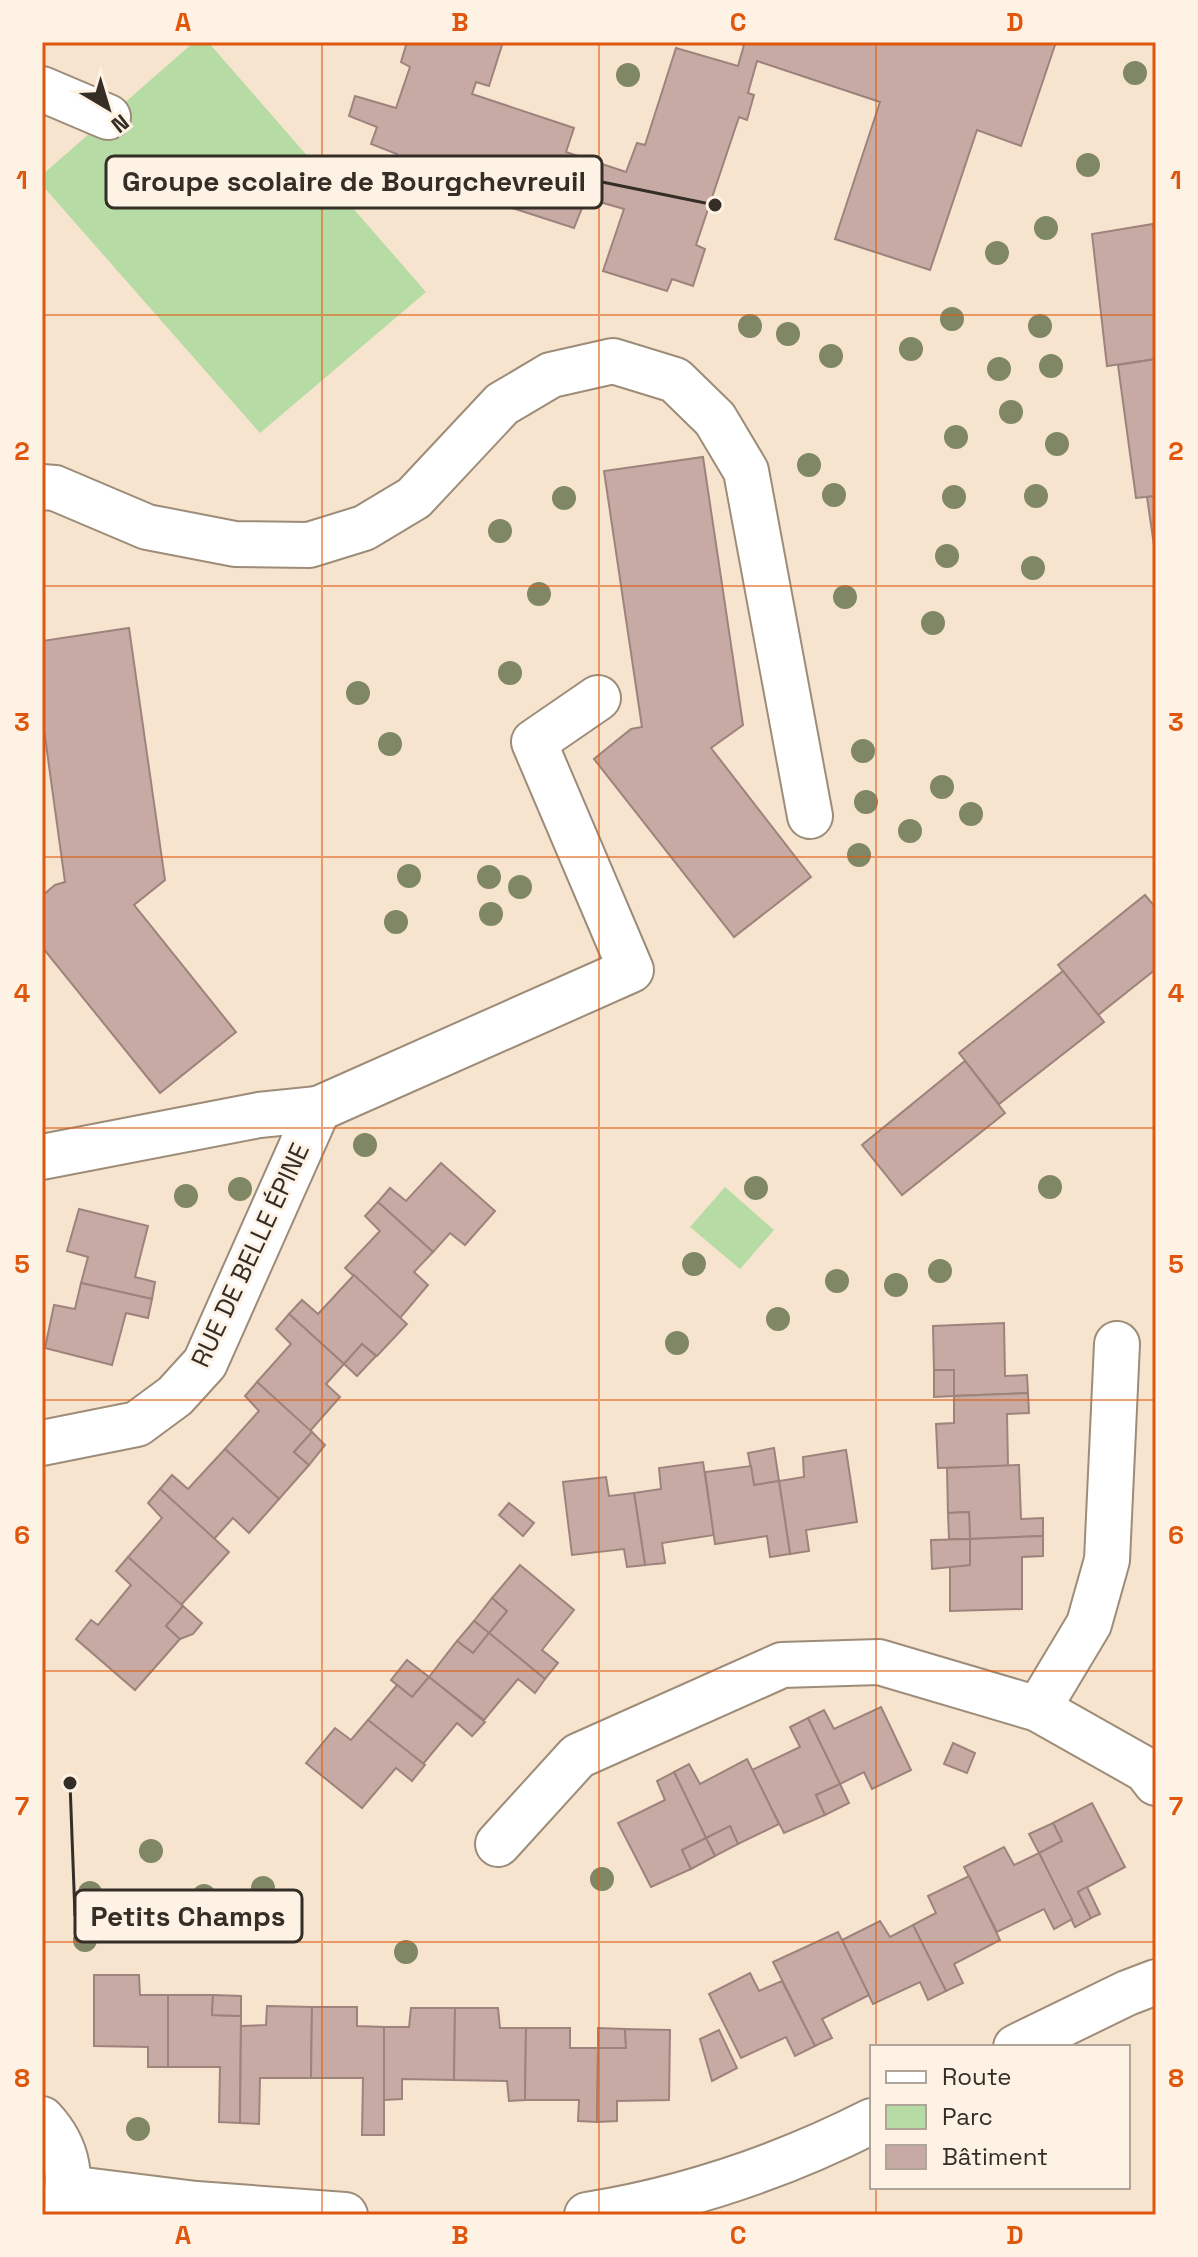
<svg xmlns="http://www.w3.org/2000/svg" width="1198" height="2257" font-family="'Space Grotesk',sans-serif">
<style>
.green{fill:#b6dba4}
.building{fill:#c7aaa4;stroke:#9e837d;stroke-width:2}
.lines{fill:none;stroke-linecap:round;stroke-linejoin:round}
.minor-casing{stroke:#9d8c78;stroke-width:48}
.minor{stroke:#fff;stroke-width:44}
.tree{fill:#808764}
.grid{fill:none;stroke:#df570d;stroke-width:2;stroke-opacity:0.55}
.labels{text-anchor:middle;stroke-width:6;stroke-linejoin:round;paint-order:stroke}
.street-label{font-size:26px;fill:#352e26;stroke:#fef2e5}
.leader{fill:none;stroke:#352e26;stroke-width:3}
.callout-dot{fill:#352e26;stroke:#fef2e5;stroke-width:3}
.callout{fill:#fef2e5;stroke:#352e26;stroke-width:3}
.callout-label{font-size:28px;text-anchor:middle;font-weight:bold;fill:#352e26}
.neatline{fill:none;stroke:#df570d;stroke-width:3}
.grid-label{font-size:26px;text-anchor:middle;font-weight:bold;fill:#df570d}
</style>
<rect width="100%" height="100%" fill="#f6e4ce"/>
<g class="green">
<path d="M194,42H208L426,292L260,433L42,185V175Z"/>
<path d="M725,1187L774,1230L740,1269L690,1227Z"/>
</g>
<g class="building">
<path d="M407,42H503L489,86L476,82L472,94L574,128L566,152L626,172L637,143L645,145L676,48L738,66L744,45L734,42H1056L1021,146L977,130L930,270L835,239L880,102L757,61L748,93L754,95L747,120L739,117L696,245L705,249L693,286L672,279L667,291L603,271L624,209L586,198L574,228L392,169L397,154L371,144L377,127L349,116L355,96L396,108L410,67L401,62Z"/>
<path d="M1153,224L1156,245V359L1107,366L1092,234Z"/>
<path d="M1156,359V496L1136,498L1118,365Z"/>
<path d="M703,457L743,725L711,748L811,877L734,937L594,759L631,729L642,727L604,471Z"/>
<path d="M1156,496V559L1147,497Z"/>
<path d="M129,628L165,880L134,905L236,1032L160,1093L42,947V896L55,885L65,882L42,715V641Z"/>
<path d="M1145,895L1156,908V969L1098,1015L1058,965Z"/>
<path d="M1063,971L1104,1022L999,1104L959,1053Z"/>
<path d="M965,1061L1005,1113L902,1195L862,1145Z"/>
<path d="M441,1163L495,1211L465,1245L450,1233L433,1252L378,1202L390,1188L406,1201Z"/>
<path d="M378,1202L433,1252L414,1272L428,1285L400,1318L345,1268L380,1231L365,1216Z"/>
<path d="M79,1209L148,1226L135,1277L155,1282L152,1299L81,1283L88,1257L67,1251Z"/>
<path d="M354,1275L407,1324L377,1356L362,1344L344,1364L289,1314L302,1300L318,1314Z"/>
<path d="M81,1283L152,1299L148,1318L126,1313L112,1365L45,1348L54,1305L75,1309Z"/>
<path d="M289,1314L344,1364L326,1384L340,1397L310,1431L257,1382L291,1344L276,1329Z"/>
<path d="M1004,1323L1005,1376L1027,1375L1028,1393L954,1396V1370H934L933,1326Z"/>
<path d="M362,1344L376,1356L357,1376L344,1364Z"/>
<path d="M934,1370H954V1396L934,1397Z"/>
<path d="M257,1382L312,1432L294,1452L309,1465L279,1499L225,1449L259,1411L245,1396Z"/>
<path d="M1028,1393L1029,1413L1007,1414L1008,1466L938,1468L936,1424L954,1423V1396Z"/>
<path d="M312,1432L325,1445L309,1465L294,1452Z"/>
<path d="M774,1448L779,1481L754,1485L748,1453Z"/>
<path d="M225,1449L279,1499L249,1533L233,1518L214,1539L160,1489L172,1475L188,1489Z"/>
<path d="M846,1450L857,1522L806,1530L809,1551L790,1554L779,1481L804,1477L803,1457Z"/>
<path d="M703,1462L714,1535L662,1543L665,1563L645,1565L634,1493L661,1489L659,1468Z"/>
<path d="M1019,1465L1021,1519L1043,1518V1536L970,1539L969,1512L948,1513L947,1468Z"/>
<path d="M751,1466L754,1485L779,1481L790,1554L770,1557L767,1536L715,1544L705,1472Z"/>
<path d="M606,1477L609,1496L634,1493L645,1565L627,1567L624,1549L572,1555L563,1482Z"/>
<path d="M160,1489L229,1552L181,1605L128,1557L162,1518L148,1503Z"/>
<path d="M509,1503L534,1523L523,1536L499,1515Z"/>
<path d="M969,1512L970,1539H949L948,1513Z"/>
<path d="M1043,1536V1556L1022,1557V1609L950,1611V1566L970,1565V1539Z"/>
<path d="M970,1539V1565L932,1569L931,1540Z"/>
<path d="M128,1557L183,1606L166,1626L180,1639L135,1690L76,1639L91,1620L98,1625L131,1585L116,1571Z"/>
<path d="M520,1565L574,1610L542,1650L558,1663L545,1679L489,1633L507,1611L492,1598Z"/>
<path d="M492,1598L507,1611L489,1633L474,1621Z"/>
<path d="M183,1606L202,1623L193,1634L180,1639L166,1626Z"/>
<path d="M474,1621L489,1633L473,1653L457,1641Z"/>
<path d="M489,1633L545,1679L535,1693L518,1679L484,1720L429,1677L457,1641L473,1653Z"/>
<path d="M407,1660L429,1677L412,1697L391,1680Z"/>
<path d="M429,1677L485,1722L472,1736L457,1723L423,1764L368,1720L397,1685L412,1697Z"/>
<path d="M881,1707L911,1770L872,1789L864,1772L840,1784L808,1718L824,1710L834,1729Z"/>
<path d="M808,1718L840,1784L816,1795L825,1815L784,1833L752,1770L800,1747L790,1727Z"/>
<path d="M368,1720L425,1765L412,1781L396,1768L362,1808L306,1763L335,1728L351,1740Z"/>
<path d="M953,1743L975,1753L967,1773L944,1764Z"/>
<path d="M747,1759L779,1824L738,1844L730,1826L706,1838L674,1772L689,1764L700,1784Z"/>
<path d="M674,1772L706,1838L682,1850L691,1869L651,1887L618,1823L665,1800L657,1781Z"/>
<path d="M840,1784L849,1803L825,1815L816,1795Z"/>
<path d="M1092,1803L1125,1867L1078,1892L1091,1918L1075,1927L1039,1853L1062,1841L1053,1823Z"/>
<path d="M1053,1823L1062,1841L1039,1853L1029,1834Z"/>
<path d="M730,1826L738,1844L715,1856L706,1838Z"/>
<path d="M706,1838L715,1856L691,1869L682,1850Z"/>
<path d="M1004,1847L1014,1865L1039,1853L1072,1919L1054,1929L1044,1909L997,1932L964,1867Z"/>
<path d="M969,1876L1000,1940L954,1964L963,1983L946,1991L913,1925L936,1913L928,1896Z"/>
<path d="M1087,1887L1100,1914L1091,1918L1078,1892Z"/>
<path d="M880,1921L890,1937L913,1925L946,1991L928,2000L920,1982L873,2004L842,1940Z"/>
<path d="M838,1932L869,1995L822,2019L832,2038L815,2046L773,1962Z"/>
<path d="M750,1973L759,1991L782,1981L815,2046L795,2056L786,2037L741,2058L709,1994Z"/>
<path d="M94,1975H139L140,1995H168V2067H148V2047L94,2046Z"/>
<path d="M168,1995H213L212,2015L241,2016L240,2123L219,2122L220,2067H168Z"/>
<path d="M213,1995L241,1996V2016L212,2015Z"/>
<path d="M267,2006L312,2007L311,2078H260L259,2124L240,2123L241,2026L266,2025Z"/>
<path d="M312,2007H357V2026L384,2027V2135H362L363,2078H311Z"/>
<path d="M411,2008H455L454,2080L402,2079V2099L384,2100V2027H409Z"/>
<path d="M455,2008H498L500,2028H526L525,2100L509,2101L507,2081L454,2080Z"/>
<path d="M526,2028H570V2048H598L597,2122L578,2121L579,2100H525Z"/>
<path d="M598,2028L625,2029L626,2048H598Z"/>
<path d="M625,2029L670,2030L669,2100L617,2101V2121L597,2122L598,2048H626Z"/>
<path d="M719,2030L737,2068L712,2081L700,2039Z"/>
</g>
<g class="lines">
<defs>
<g id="minor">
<path d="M42,89L108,117"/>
<path d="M42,487L55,488L147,527L235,544L309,545L364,528L414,498L502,404L551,375L613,361L675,380L715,419L746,471L810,816"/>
<path d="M42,1157L259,1115L318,1109"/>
<path d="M42,1443L137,1424L175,1396L205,1363L318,1109L631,970L534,742L598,698"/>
<path d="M1038,1709L1089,1624L1107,1560L1117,1344"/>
<path d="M498,1844L578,1756L782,1665L879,1662L1038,1709L1146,1770L1156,1783"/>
<path d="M1016,2047L1127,1993L1156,1982"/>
<path d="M42,2119C68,2147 75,2180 60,2215"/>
<path d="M68,2188L196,2204L345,2215"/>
<path d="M587,2215C686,2199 783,2166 872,2121"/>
</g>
</defs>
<use href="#minor" class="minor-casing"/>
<use href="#minor" class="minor"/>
</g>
<g class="tree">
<circle cx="1135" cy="73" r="12"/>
<circle cx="628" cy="75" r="12"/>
<circle cx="1088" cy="165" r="12"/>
<circle cx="1046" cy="228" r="12"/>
<circle cx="997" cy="253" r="12"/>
<circle cx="952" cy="319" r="12"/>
<circle cx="750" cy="326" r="12"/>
<circle cx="1040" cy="326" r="12"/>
<circle cx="788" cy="334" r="12"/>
<circle cx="911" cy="349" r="12"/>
<circle cx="831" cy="356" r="12"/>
<circle cx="1051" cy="366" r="12"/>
<circle cx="999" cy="369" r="12"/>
<circle cx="1011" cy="412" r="12"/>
<circle cx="956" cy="437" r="12"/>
<circle cx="1057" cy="444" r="12"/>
<circle cx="809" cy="465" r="12"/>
<circle cx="834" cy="495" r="12"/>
<circle cx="1036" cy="496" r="12"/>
<circle cx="954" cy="497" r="12"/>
<circle cx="564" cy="498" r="12"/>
<circle cx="500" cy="531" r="12"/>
<circle cx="947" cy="556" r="12"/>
<circle cx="1033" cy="568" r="12"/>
<circle cx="539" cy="594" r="12"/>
<circle cx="845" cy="597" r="12"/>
<circle cx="933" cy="623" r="12"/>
<circle cx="510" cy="673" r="12"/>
<circle cx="358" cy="693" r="12"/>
<circle cx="390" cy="744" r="12"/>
<circle cx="863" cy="751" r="12"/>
<circle cx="942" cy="787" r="12"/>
<circle cx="866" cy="802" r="12"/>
<circle cx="971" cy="814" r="12"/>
<circle cx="910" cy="831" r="12"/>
<circle cx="859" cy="855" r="12"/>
<circle cx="409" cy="876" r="12"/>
<circle cx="489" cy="877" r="12"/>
<circle cx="520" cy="887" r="12"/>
<circle cx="491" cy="914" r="12"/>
<circle cx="396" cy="922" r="12"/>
<circle cx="365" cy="1145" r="12"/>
<circle cx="1050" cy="1187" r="12"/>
<circle cx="756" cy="1188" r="12"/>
<circle cx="240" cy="1189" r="12"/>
<circle cx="186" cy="1196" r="12"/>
<circle cx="694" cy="1264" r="12"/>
<circle cx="940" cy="1271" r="12"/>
<circle cx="837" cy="1281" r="12"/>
<circle cx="896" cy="1285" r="12"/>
<circle cx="778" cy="1319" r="12"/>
<circle cx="677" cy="1343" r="12"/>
<circle cx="151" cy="1851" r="12"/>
<circle cx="602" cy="1879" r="12"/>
<circle cx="263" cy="1888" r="12"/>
<circle cx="90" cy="1893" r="12"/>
<circle cx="204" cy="1896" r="12"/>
<circle cx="85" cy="1940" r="12"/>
<circle cx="406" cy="1952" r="12"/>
<circle cx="138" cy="2129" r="12"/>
</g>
<path class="grid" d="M322,42V2215M599,42V2215M876,42V2047M42,315H1156M42,586H1156M42,857H1156M42,1128H1156M42,1400H1156M42,1671H1156M42,1942H1156M876,2187V2215"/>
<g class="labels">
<g class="street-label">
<text transform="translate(250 1255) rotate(-65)" y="9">RUE DE BELLE ÉPINE</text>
</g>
</g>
<path class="leader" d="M715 205L602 182M70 1783L75 1916"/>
<g class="callout-dot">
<circle cx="715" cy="205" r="8"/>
<circle cx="70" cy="1783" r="8"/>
</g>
<g class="callout">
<rect x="106" y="156" width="496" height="52" rx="8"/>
<rect x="75" y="1890" width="227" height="52" rx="8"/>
</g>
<g class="callout-label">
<text x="354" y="191">Groupe scolaire de Bourgchevreuil</text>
<text x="188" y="1926">Petits Champs</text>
</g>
<rect width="1198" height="2257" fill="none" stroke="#fef2e5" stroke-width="88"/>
<rect x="870" y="2045" width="260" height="144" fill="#fef2e5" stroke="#aea499" stroke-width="2"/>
<rect x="886" y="2071" width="40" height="12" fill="#ffffff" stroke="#aea499" stroke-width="2"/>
<text x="942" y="2085" font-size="24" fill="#352e26">Route</text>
<rect x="886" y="2105" width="40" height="24" fill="#b6dba4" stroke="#aea499" stroke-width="2"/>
<text x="942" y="2125" font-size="24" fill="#352e26">Parc</text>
<rect x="886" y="2145" width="40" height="24" fill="#c7aaa4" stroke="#aea499" stroke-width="2"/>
<text x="942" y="2165" font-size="24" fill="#352e26">Bâtiment</text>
<g transform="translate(108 108) rotate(142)" stroke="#fef2e5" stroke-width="6" paint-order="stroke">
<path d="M0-6L14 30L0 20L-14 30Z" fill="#352e26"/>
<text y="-12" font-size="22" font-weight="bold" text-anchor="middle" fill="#352e26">N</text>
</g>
<rect x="44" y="44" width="1110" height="2169" class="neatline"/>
<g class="grid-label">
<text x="183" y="31">A</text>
<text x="460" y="31">B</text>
<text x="738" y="31">C</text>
<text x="1015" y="31">D</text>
<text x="22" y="189">1</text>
<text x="1176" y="189">1</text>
<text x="22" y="460">2</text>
<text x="1176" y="460">2</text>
<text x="22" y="731">3</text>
<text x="1176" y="731">3</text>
<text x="22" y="1002">4</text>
<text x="1176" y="1002">4</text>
<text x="22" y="1273">5</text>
<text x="1176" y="1273">5</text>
<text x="22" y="1544">6</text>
<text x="1176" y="1544">6</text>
<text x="22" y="1815">7</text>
<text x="1176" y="1815">7</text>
<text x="22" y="2087">8</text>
<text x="1176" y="2087">8</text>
<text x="183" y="2244">A</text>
<text x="460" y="2244">B</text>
<text x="738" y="2244">C</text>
<text x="1015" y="2244">D</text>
</g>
</svg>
